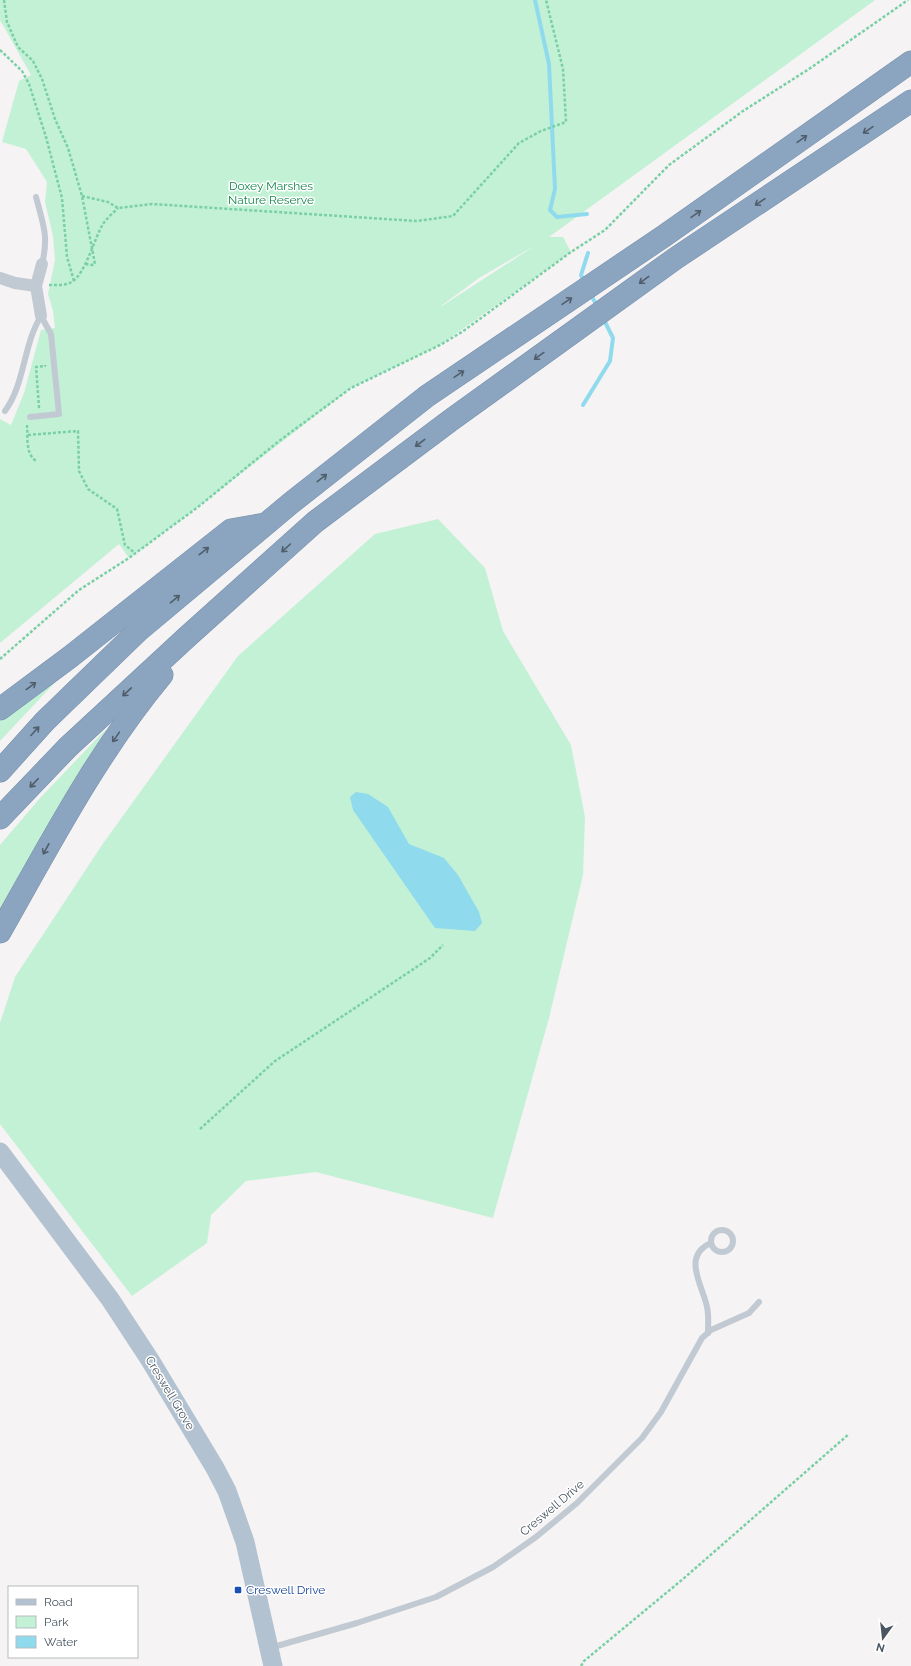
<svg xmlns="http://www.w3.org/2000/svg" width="911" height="1666" font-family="Raleway,sans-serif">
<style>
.green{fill:#c3f1d5;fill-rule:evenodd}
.water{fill:#90daee}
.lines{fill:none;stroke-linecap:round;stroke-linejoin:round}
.stream{stroke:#90daee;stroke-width:4}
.motorway-casing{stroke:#7690ad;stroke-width:23}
.path{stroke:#7ad0a6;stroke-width:2.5;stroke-dasharray:3 2;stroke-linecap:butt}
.service{stroke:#c1cad2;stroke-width:6}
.minor{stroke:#c1cad2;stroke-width:12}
.primary{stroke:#b3c2d1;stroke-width:19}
.motorway{stroke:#8ba5c1;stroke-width:22}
.oneway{stroke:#505e6b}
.transit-dot{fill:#1a4fb4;stroke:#fff;stroke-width:1.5}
.labels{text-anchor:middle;stroke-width:3;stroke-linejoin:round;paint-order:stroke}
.park-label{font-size:12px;fill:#17864f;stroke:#fff}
.street-label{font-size:12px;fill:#4a5661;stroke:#fff}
.transit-label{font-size:12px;fill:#164399;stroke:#fff;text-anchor:start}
</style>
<rect width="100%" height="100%" fill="#f5f3f3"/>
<g class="green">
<path d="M0,0H875L549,237H563L571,252L440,345L351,388L198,507L129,558L119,544L0,643V419L11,425L24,393L41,330L55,328L53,311L48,294L55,260L53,236L45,202L47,182L26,149L2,142L19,81L31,75L0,20ZM536,245L442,306H441L479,278Z"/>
<path d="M438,519L485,568L503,631L571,745L585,817L583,875L549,1018L493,1218L316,1172L246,1181L211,1215L207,1243L132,1296L0,1124V1023L15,977L102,845L238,656L375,534Z"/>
<path d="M61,676L0,741V721L21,704Z"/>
<path d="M106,729L0,918V845L41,797Z"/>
</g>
<path class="water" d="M356,792L368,794L388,807L409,844L444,858L458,875L479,912L482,923L475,931L435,928L353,810L350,797Z"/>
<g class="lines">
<g class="stream">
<path d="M535,0L549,64L555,189L550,210L557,217L587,214"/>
<path d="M584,281L581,275L588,253"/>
<path d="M590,293L597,306"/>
<path d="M583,405L610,361L613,338L603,318"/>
</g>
<defs>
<g id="motorway">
<path d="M0,709L70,657L231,530L265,524"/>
<path d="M0,771L45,721L138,631L291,503L427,396L664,236L911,62"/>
<path d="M0,818L68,747L187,637L315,522L451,420L676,258L911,101"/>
<path d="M0,932C50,844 97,753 162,675"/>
</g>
</defs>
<use href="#motorway" class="motorway-casing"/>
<g class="path">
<path d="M4,0L7,22L18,47L33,61L42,79L55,119L68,148L82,196L95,264L92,265L86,264"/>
<path d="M0,50L22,71L29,84L46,137L62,198L67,257L74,281"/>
<path d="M82,196L108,202L118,208L152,204L417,221L453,216L519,143L541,131L566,122L563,69L546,0"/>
<path d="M49,285C57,285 66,286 73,281C86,272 94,239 103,224C107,218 113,213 118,208"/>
<path d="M38,407H39L36,367L45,366V365"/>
<path d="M27,425C28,437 25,453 36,461"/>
<path d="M28,435L78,431L79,471L88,489L117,509L125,545L135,553"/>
<path d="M0,659L79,590L129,558L198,507L279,441L351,388L440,345L462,332L571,252L605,230L669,165L743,111L809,69L908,0"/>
<path d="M200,1129L275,1061L385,988L430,958L443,945"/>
<path d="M581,1666L584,1661L683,1579L849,1434"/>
</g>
<g class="service">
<path d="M36,197C43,224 49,236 42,264"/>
<path d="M5,411C25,384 23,345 41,316"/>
<path d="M30,417L59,414L51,334L41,316"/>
<circle cx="722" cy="1241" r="11"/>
<path d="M708,1333C708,1324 709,1315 707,1307C703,1286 681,1256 711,1243"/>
<path d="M270,1648L357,1623L436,1597L493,1567L536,1537L577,1503L642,1438L661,1412L702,1338L711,1330L749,1313L759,1302"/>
</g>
<g class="minor">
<path d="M0,278L15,283L36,286"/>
<path d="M41,316L36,286L42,264"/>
</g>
<path class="primary" d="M0,1152L110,1299L150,1360L215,1468L227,1491L245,1542L273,1666"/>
<use href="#motorway" class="motorway"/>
</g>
<defs><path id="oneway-shaft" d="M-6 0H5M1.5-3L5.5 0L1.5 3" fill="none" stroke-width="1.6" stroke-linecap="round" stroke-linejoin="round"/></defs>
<g class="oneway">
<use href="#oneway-shaft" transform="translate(868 130) rotate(146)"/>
<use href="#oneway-shaft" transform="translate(802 139) rotate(-35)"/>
<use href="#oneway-shaft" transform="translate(760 202) rotate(146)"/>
<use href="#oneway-shaft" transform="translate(696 214) rotate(-35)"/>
<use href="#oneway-shaft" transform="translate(644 280) rotate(144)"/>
<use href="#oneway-shaft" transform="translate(567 301) rotate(-34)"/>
<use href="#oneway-shaft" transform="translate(539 356) rotate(144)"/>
<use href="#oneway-shaft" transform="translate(459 374) rotate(-34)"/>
<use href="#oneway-shaft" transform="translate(420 443) rotate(143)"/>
<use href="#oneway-shaft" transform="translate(322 478) rotate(-38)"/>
<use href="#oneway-shaft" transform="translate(286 548) rotate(138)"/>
<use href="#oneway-shaft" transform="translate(204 551) rotate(-38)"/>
<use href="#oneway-shaft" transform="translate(175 599) rotate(-40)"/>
<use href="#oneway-shaft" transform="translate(31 686) rotate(-36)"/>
<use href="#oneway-shaft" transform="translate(127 692) rotate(137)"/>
<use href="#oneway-shaft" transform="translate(35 731) rotate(-48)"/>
<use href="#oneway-shaft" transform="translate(116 737) rotate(125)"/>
<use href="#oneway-shaft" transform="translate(34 783) rotate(134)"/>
<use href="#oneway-shaft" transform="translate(46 849) rotate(119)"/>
</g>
<rect class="transit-dot" x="234" y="1586" width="8" height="8" rx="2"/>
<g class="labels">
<g class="park-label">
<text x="271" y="190">Doxey Marshes<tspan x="271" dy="14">Nature Reserve</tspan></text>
</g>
<g class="street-label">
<text transform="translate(170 1393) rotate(59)" y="4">Creswell Grove</text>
<text transform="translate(552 1508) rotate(-40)" y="4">Creswell Drive</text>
</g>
<g class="transit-label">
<text x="246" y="1594">Creswell Drive</text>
</g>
</g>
<rect x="8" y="1586" width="130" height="72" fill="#ffffff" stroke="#b7bbc0"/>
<rect x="16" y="1599" width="20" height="6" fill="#b3c2d1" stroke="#b7bbc0"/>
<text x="44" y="1606" font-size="12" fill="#4a5661">Road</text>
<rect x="16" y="1616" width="20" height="12" fill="#c3f1d5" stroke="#b7bbc0"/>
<text x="44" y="1626" font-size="12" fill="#4a5661">Park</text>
<rect x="16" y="1636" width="20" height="12" fill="#90daee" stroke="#b7bbc0"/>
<text x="44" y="1646" font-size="12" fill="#4a5661">Water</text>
<g transform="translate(883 1638) rotate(195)" stroke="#ffffff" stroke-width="3" paint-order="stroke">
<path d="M0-3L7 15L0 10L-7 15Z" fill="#4a5661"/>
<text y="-6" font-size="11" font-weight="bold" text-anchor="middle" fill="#4a5661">N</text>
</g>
</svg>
